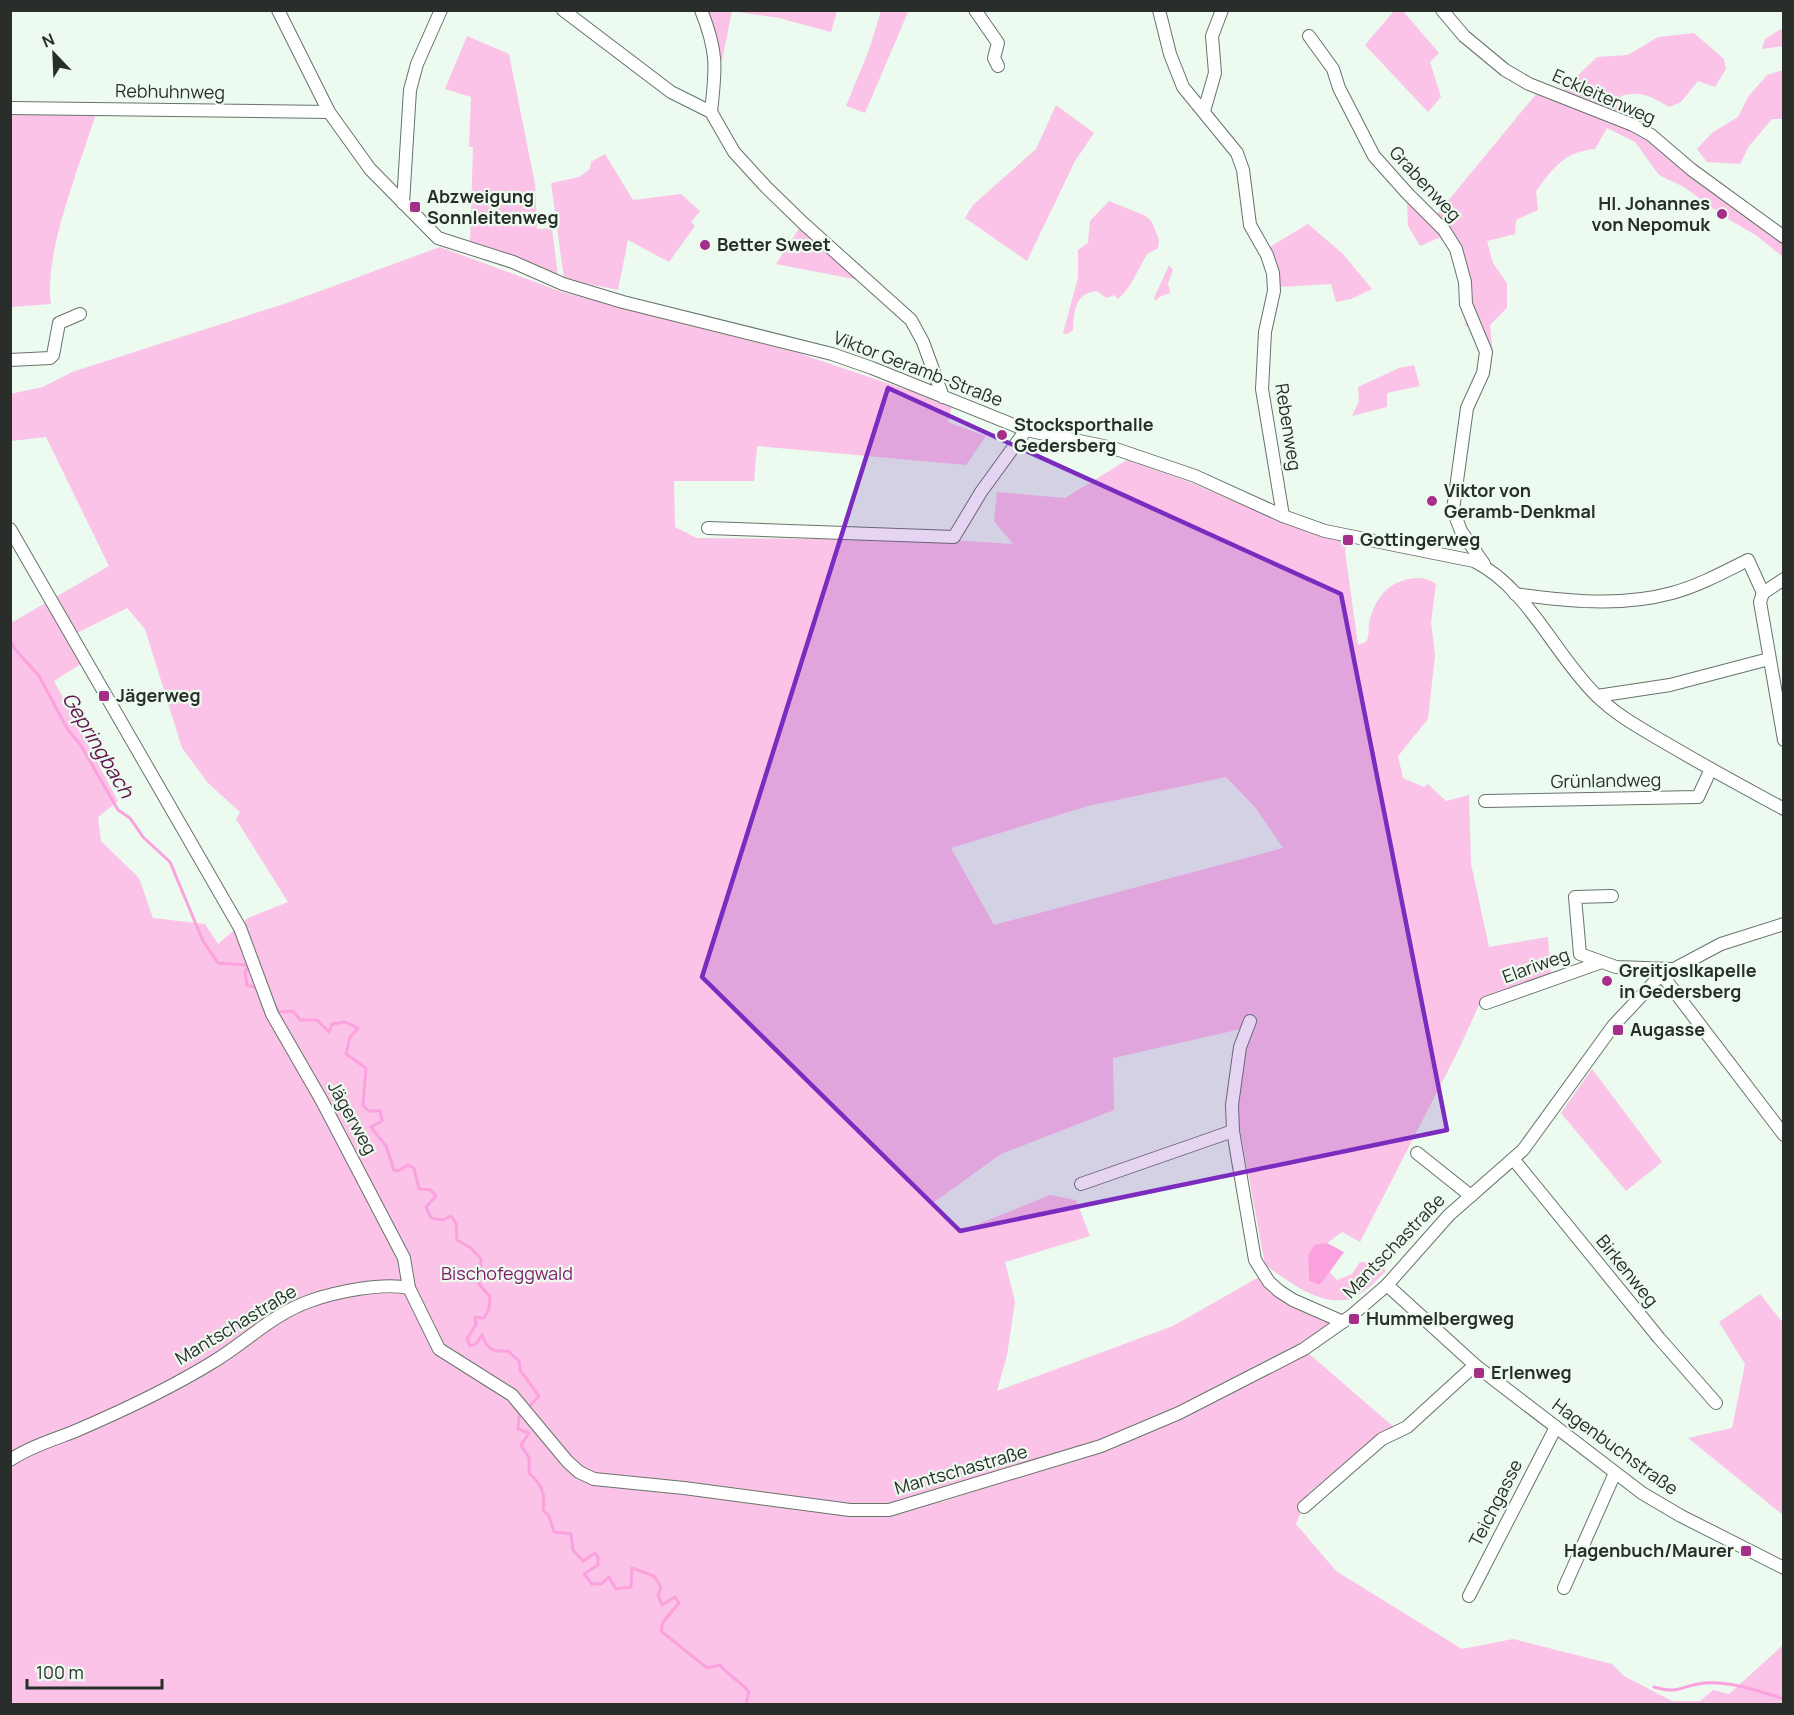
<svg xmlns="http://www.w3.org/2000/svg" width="1794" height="1715" font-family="Manrope,sans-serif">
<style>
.green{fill:#fac3e7;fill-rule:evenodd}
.water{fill:#fba2de}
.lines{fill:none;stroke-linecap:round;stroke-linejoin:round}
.stream{stroke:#fba2de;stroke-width:3}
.minor-casing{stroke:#68736b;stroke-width:14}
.minor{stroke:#fff;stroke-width:12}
.marked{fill:#7b2cbf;fill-opacity:0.2;stroke:#7b2cbf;stroke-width:4.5;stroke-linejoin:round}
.poi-dot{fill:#a52f88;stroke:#ecfaef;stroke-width:2}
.labels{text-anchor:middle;stroke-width:4.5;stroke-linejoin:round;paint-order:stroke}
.street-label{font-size:18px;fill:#292e2a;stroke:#ecfaef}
.poi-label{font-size:18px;font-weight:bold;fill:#292e2a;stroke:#ecfaef;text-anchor:start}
.park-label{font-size:18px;fill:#7e1867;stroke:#ecfaef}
.water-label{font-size:20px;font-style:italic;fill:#60134d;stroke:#ecfaef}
</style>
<rect width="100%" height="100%" fill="#ecfaef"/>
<g class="green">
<path d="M703,11H837L831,32L779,18L732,11L722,61L718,60Z"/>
<path d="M881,11L908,12L865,113L846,106L869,50Z"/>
<path d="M1394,11H1403L1439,53L1430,62L1441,97L1428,112L1365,45Z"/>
<path d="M1783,28V46L1762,49L1765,39Z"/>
<path d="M1694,33L1724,59L1726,69L1715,87L1698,81L1681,102L1669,107C1652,97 1641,90 1621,96L1617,104L1619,117L1783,235V257L1757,236L1725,217L1684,187L1659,175L1635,142L1607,128L1595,149C1565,151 1553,168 1536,191L1538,210L1516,220L1515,234L1487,241L1493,263L1507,283V308L1490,325L1493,354H1490L1480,328L1465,326L1469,278L1456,237H1441L1420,246L1408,226L1407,203L1433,219L1537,93L1558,101L1565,88L1597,57L1628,55L1658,37Z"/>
<path d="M467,36L509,54L535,184L537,229L552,228L558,277L470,244L473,147H469L471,97L445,89Z"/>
<path d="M1783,70V119H1772L1749,146L1740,164L1707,162L1697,149L1713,132L1738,117L1748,97L1767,75Z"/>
<path d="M1056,105L1094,133L1075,161L1027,261L965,218L973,205L1036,149Z"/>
<path d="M11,112L96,113C81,163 43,254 51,304L11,307Z"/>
<path d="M605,154L633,200L681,194L700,211L691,222L695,226L669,262L628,240L618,290L564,279L551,183L579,177L590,169L591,162Z"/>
<path d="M1109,201L1146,216L1152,222L1159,240L1158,248C1154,251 1148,252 1146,256C1138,269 1130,290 1118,299L1114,295L1107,298L1096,291C1074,294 1074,312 1073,330L1067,334L1063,333L1078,278V250L1088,243L1090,221Z"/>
<path d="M1308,224L1343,254L1372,289L1351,299L1336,302L1331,284L1279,287L1268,248Z"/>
<path d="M800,227L859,280L776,264Z"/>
<path d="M440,247L562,292L795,352L952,405L948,422L986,436L966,465L757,446L754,481H674L675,527L697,538L951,540L1013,544L994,521L997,492L1065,498L1127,460L1192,483L1280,521L1347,542L1345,551L1358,645L1366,642C1370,635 1368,630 1369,623C1374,601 1386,583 1409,579C1419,577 1428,578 1436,584L1431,622L1435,655L1428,719L1398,756L1403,778L1424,787L1428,784L1446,801L1469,795L1471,864L1489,947L1548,937L1551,977L1479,1005L1457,1053L1360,1242L1342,1232L1327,1243L1314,1246L1308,1256L1309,1281L1320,1285L1329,1271L1337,1280L1352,1274L1360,1262L1379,1263L1386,1271C1376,1281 1363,1295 1349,1299C1320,1307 1287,1280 1265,1265L1238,1118L1241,1077L1251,1024L1241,1029L1113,1058L1114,1110L1001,1154L933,1203L959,1232L1050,1195L1076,1200L1090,1236L1005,1262L1015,1302L1007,1355L997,1391L1173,1326L1259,1277L1331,1323L1324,1331L1231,1383L1115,1436L938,1494L942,1502L1039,1469L1307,1352L1396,1429L1382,1431L1309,1493L1296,1524L1336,1571L1462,1649L1513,1639L1612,1664L1624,1676L1672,1701H1700L1713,1690L1729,1694L1783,1645V1704H11V623L109,566L46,437L11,441L10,394L43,387L72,372L290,302ZM127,608L145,629L182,748L208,783L240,812L236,819L288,902L248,918L218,944L205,924L153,918L139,878L101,841L98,817L118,801L54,681L84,662L69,637ZM1226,777L1255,807L1283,848L994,925L951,848L1088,806Z"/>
<path d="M1169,265L1173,270L1168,284L1170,293L1159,297L1156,301L1154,298Z"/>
<path d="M1414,365L1420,386L1387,393V407L1352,416L1359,401L1358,387L1399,368Z"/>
<path d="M1592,1069L1662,1162L1626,1191L1561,1113Z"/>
<path d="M1760,1294L1783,1323V1515L1688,1438L1732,1428L1745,1364L1719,1322Z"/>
</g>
<path class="water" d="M1327,1243L1344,1252L1320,1285L1309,1281L1308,1256L1314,1245Z"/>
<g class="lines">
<g class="stream">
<path d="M10,639L14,648L39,676L68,730L80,744L118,810L130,818L143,837L170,862L203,941L218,963L248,965L245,973L247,985L258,988"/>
<path d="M274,1004L279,1012L293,1011L300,1020H317L329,1032L332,1024L345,1022L358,1028L350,1037L346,1054L366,1068L363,1106L369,1111H380L382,1121L371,1127L386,1146L394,1170L398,1171L408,1165L414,1168L419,1189L431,1190L436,1196L426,1207L431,1218L443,1220L451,1216L456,1223L457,1240L471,1248L481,1259L479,1284L490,1297L489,1309L484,1318L475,1317L476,1325L467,1338L470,1346L476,1344L482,1335C487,1350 493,1352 508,1351L519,1361L520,1370L539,1396L528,1408"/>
<path d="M523,1413L519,1416L518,1429L529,1433L521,1445L529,1458V1473C541,1484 546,1493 543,1510L549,1516L554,1532L571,1534L573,1550L583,1561L595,1553L598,1557V1565L584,1574L592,1584H601L609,1577L616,1589L631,1587L632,1568L654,1576L661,1587L658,1595L662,1605L675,1597L679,1603L663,1622L661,1631L707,1668L720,1665C729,1676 740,1681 749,1692L746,1704"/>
<path d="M1654,1687C1680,1695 1681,1685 1704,1683C1731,1681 1759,1691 1784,1699"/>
</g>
<defs>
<g id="minor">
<path d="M278,10L329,112L370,169L438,238L513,262L563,284L623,302L832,354L872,368L1026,430L1113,448L1195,476L1283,516L1325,531L1474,561C1528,588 1554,654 1596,695C1616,715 1640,728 1664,742C1703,765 1743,787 1784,809"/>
<path d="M563,10L671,92L711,112L734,152L766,187L803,223L911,320L923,342L943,397"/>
<path d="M701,10C718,52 716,68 711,112"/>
<path d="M975,10L998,43L994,58L998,66"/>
<path d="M1159,10L1170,54L1183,87L1237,153L1243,170L1250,225L1267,255L1273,273L1274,291L1265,332L1262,389L1283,516"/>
<path d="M1442,10L1464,36L1505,70L1529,84L1633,125L1651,135L1692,170L1784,237"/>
<path d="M1309,36L1333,69L1339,88L1374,156L1407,193L1444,230L1456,249L1465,282L1466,304L1486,352L1483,373L1467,408L1453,510L1461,531L1484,564"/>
<path d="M10,108L329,112"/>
<path d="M1204,111L1215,73L1212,36L1222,10"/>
<path d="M403,203L410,90L417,64L441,10"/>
<path d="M10,360L50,358L53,355L59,323L80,314"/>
<path d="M708,528L954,537L981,492L1026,430"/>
<path d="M10,529L240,928L272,1014L322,1101L404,1258L409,1288L439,1349L512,1395L567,1461L579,1472L594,1479L684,1488L850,1510H889L1101,1446L1179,1413L1304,1349L1351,1316L1387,1285L1449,1215L1523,1150L1613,1026L1659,977L1721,944L1784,924"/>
<path d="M1784,579L1763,593L1760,602L1784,740"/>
<path d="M1515,594C1566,601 1621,607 1672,593C1698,586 1724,572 1748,560L1763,593"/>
<path d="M1597,696L1670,685L1769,659"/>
<path d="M1485,801L1698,797L1711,769"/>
<path d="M1612,896L1575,897L1580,954L1616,967L1672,969"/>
<path d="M1662,975L1784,1135"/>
<path d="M1486,1003L1599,963"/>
<path d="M1250,1021L1240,1047L1232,1105L1233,1131L1255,1260L1269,1282L1279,1291L1293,1300L1343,1322"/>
<path d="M1417,1153L1471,1196"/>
<path d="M1514,1160L1659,1338L1716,1403"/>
<path d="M1081,1184L1233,1131"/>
<path d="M1387,1285L1475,1365L1642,1493L1681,1516L1784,1568"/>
<path d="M10,1460C30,1447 52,1440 73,1432C120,1412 169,1389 213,1362C246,1342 273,1314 310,1301C335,1292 383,1282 409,1288"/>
<path d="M1304,1507L1382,1439L1407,1427L1475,1365"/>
<path d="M1564,1588L1615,1473"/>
<path d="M1469,1596L1556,1427"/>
</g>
</defs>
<use href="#minor" class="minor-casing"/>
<use href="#minor" class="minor"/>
</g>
<path class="marked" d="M888,388L1341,594L1447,1130L960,1231L702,977Z"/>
<g class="poi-dot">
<rect x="409" y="201" width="12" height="12" rx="3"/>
<circle cx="1722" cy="214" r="6"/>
<circle cx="705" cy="245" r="6"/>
<circle cx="1002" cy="435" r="6"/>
<circle cx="1432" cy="501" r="6"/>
<rect x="1342" y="534" width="12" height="12" rx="3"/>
<rect x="98" y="690" width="12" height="12" rx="3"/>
<circle cx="1607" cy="981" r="6"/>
<rect x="1612" y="1024" width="12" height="12" rx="3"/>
<rect x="1348" y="1313" width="12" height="12" rx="3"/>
<rect x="1473" y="1367" width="12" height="12" rx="3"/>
<rect x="1740" y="1545" width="12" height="12" rx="3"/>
</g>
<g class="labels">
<g class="street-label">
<text transform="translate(170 92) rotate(1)" y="6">Rebhuhnweg</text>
<text transform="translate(1604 97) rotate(24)" y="6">Eckleitenweg</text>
<text transform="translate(1425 184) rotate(47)" y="6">Grabenweg</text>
<text transform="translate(918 369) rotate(21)" y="6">Viktor Geramb-Straße</text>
<text transform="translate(1288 427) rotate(81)" y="6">Rebenweg</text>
<text transform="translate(1606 781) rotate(-1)" y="6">Grünlandweg</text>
<text transform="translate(1536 966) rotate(-20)" y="6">Elariweg</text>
<text transform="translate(352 1118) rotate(61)" y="6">Jägerweg</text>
<text transform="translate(1394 1246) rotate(-46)" y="6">Mantschastraße</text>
<text transform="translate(1627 1271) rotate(51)" y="6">Birkenweg</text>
<text transform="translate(236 1325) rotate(-31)" y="6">Mantschastraße</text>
<text transform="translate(1615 1447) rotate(36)" y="6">Hagenbuchstraße</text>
<text transform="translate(961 1470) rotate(-16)" y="6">Mantschastraße</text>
<text transform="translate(1496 1503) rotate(-63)" y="6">Teichgasse</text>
</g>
<g class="poi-label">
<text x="427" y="203">Abzweigung<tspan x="427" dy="21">Sonnleitenweg</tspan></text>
<text x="1710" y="210" text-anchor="end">Hl. Johannes<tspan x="1710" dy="21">von Nepomuk</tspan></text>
<text x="717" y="251">Better Sweet</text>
<text x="1014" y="431">Stocksporthalle<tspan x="1014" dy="21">Gedersberg</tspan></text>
<text x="1444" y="497">Viktor von<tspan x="1444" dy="21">Geramb-Denkmal</tspan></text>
<text x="1360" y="546">Gottingerweg</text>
<text x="116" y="702">Jägerweg</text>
<text x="1619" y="977">Greitjoslkapelle<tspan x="1619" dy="21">in Gedersberg</tspan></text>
<text x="1630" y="1036">Augasse</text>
<text x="1366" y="1325">Hummelbergweg</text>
<text x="1491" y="1379">Erlenweg</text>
<text x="1734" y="1557" text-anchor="end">Hagenbuch/Maurer</text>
</g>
<g class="park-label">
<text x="507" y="1280">Bischofeggwald</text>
</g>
<g class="water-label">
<text transform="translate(98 745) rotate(59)" y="7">Gepringbach</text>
</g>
</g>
<rect width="1794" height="1715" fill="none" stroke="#292e2a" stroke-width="24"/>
<g transform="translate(54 54) rotate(337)" stroke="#ecfaef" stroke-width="4.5" paint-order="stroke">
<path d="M0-4.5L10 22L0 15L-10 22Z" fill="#292e2a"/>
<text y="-9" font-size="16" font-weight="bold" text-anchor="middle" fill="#292e2a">N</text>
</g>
<path d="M27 1679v9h135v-9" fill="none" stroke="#292e2a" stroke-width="3"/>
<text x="36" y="1679" font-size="18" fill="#292e2a" stroke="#ecfaef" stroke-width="4.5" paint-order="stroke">100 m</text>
</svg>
